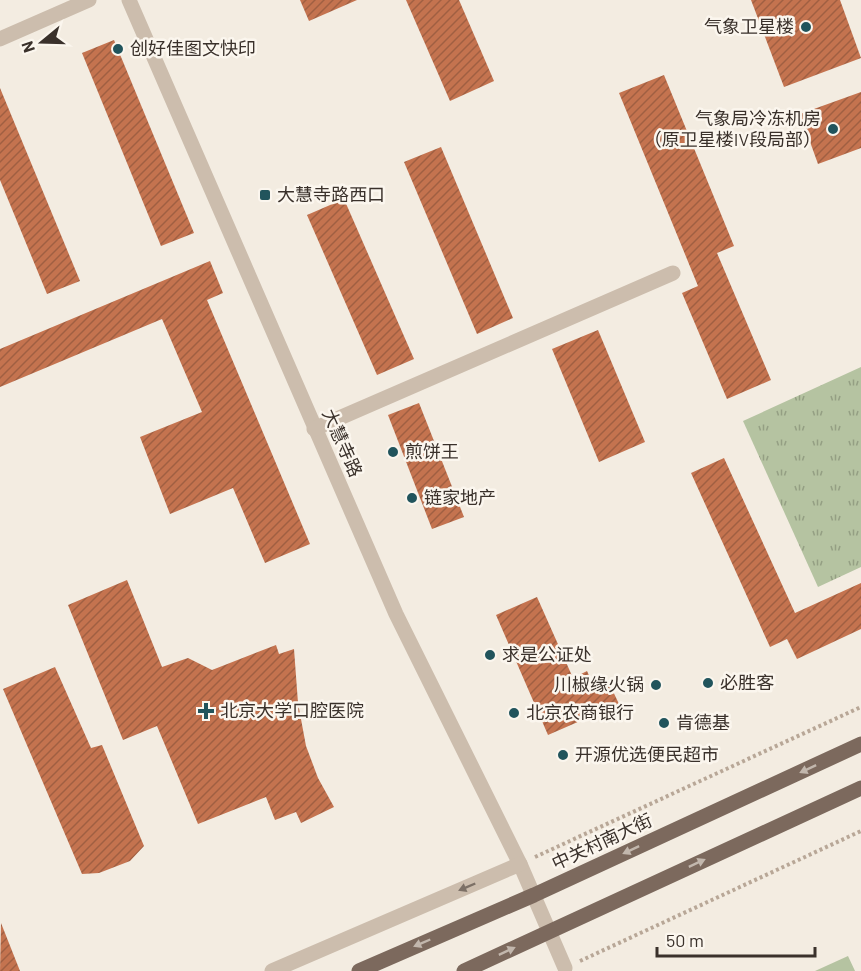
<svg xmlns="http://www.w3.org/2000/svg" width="861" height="971" font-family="Barlow,'Noto Sans SC',sans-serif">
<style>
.grass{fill:#b5c3a1}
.park{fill:url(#park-tufts)}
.building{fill:url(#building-hatch)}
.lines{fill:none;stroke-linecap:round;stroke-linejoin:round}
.path{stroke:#b8a797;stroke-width:4;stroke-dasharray:3 3;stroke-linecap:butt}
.minor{stroke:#ccbdad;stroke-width:15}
.major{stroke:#7c695d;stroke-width:15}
.oneway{fill:#c2b7ad}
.oneway2{fill:#7c7066}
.poi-dot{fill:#21545c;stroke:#fbf6ee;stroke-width:2}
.labels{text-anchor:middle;stroke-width:5;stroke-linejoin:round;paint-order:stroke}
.poi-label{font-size:18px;fill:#3a312b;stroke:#fbf6ee;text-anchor:start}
.street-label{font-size:18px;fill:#3a312b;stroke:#fbf6ee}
</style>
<defs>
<pattern id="park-tufts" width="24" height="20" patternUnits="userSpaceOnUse" patternTransform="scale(1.5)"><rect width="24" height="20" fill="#b5c3a1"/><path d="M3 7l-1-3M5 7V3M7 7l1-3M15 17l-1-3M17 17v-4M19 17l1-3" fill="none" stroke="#949f83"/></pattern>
<pattern id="building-hatch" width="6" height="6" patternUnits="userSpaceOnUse" patternTransform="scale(1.5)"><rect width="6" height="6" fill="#c4734f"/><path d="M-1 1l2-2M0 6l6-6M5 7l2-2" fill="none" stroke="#a05f42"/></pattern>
</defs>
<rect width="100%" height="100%" fill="#f3ece1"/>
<path class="grass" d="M848,956L855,971H815Z"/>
<path class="park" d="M861,367V567L818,587L743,421Z"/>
<g class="building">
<path d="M300,0H357L309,21Z"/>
<path d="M406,0H459L494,81L450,101Z"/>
<path d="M751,0H840L861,58L784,87Z"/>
<path d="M114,40L194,233L161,246L82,53Z"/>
<path d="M664,75L734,246L717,253L771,380L727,399L682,293L698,286L619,93Z"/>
<path d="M0,88L80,281L47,294L0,180Z"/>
<path d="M861,92V148L818,164L800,114Z"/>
<path d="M441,147L513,318L477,334L404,162Z"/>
<path d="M344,199L414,359L377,375L307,215Z"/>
<path d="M210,261L223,293L207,300L310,544L265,563L233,488L170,514L140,437L202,412L162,319L0,387V349Z"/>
<path d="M598,330L645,442L599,462L552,349Z"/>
<path d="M419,403L464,517L432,529L388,415Z"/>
<path d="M724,458L795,613L861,583V629L797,659L787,639L770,647L691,473Z"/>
<path d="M127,580L162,667L188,658L212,670L276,645L279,654L294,649L298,703L306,746L318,778L334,807L301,823L296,812L275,820L266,797L198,824L157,726L123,740L68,605Z"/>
<path d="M537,597L573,678L587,671L596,691L610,685L619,704L548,735L496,615Z"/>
<path d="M55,667L91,748L102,745L144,846L130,861L99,873L82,874L3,689Z"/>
<path d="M1,923L20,971H0Z"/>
</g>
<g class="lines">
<g class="path">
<path d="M535,857L861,707"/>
<path d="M580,961L861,831"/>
</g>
<g class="minor">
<path d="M129,0L396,614L520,864L565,968"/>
<path d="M0,39L89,0"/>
<path d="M314,429L673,273"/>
<path d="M272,971L520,864"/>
</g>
<g class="major">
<path d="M359,971L534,895L861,744"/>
<path d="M464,971L861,788"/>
</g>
</g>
<defs><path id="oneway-solid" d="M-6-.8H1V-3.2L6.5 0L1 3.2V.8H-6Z" transform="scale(1.5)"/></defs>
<g class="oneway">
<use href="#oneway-solid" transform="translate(808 769) rotate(155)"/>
<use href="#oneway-solid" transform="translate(631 850) rotate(155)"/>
<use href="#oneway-solid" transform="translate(697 863) rotate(-25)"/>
<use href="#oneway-solid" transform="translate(422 943) rotate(157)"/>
<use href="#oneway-solid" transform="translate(507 951) rotate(-25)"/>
</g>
<use class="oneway2" href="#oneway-solid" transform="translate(467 887) rotate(157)"/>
<g class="poi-dot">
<circle cx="806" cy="27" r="6"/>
<circle cx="118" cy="49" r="6"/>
<circle cx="833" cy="129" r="6"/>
<rect x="259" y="189" width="12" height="12" rx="3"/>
<circle cx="393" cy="452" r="6"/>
<circle cx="412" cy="498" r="6"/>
<circle cx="490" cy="655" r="6"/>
<circle cx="708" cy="683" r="6"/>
<circle cx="656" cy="685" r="6"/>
<path d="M203 702h6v6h6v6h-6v6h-6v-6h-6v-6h6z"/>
<circle cx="514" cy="713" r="6"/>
<circle cx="664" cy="723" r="6"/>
<circle cx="563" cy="755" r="6"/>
</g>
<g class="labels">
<g class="poi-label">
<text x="794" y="33" text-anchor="end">气象卫星楼</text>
<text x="130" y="55">创好佳图文快印</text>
<text x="821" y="125" text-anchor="end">气象局冷冻机房<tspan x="821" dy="21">（原卫星楼IV段局部）</tspan></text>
<text x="277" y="201">大慧寺路西口</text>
<text x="405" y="458">煎饼王</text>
<text x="424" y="504">链家地产</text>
<text x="502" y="661">求是公证处</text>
<text x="720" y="689">必胜客</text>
<text x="644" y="691" text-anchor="end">川椒缘火锅</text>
<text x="220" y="717">北京大学口腔医院</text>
<text x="526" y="719">北京农商银行</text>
<text x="676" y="729">肯德基</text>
<text x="575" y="761">开源优选便民超市</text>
</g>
<g class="street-label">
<text transform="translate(342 443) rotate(66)" y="6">大慧寺路</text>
<text transform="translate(602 842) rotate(-25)" y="6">中关村南大街</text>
</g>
</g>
<g transform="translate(42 42) rotate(251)" stroke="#fbf6ee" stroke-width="4.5" paint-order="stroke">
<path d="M0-4.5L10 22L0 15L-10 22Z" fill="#3a312b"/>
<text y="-9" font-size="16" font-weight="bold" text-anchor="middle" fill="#3a312b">N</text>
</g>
<path d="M657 947v9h158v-9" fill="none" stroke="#3a312b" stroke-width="3"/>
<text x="666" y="947" font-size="18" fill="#3a312b" stroke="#fbf6ee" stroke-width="4.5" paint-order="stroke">50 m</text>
</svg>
